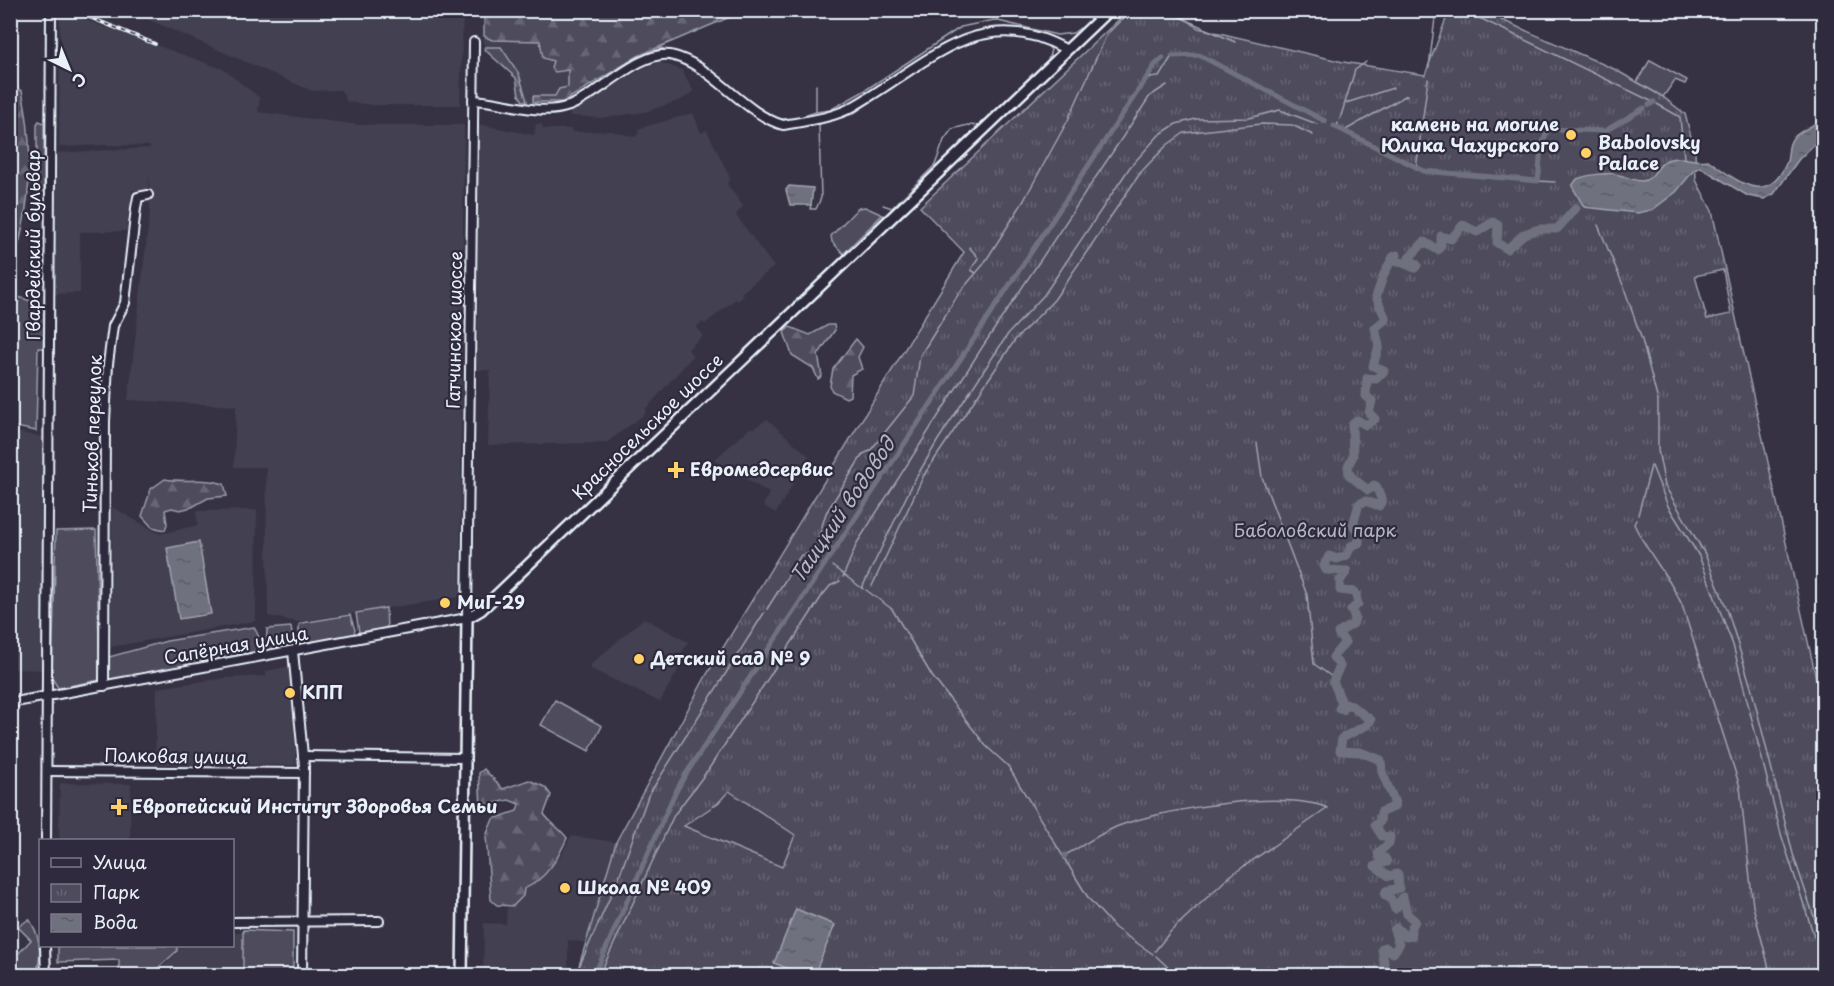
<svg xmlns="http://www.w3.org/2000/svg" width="1834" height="986" font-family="'Playpen Sans',sans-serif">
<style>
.built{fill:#433f51}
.green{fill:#4d4b5c;stroke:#9a9eaa;stroke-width:1.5}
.forest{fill:url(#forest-firs);stroke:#9a9eaa;stroke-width:1.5}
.park{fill:url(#park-tufts);stroke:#9a9eaa;stroke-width:1.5;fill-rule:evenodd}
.water{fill:url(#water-ripples);stroke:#a0a4af;stroke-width:1.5}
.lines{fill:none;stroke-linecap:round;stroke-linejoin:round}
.stream{stroke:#a0a4af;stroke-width:1.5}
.canal{stroke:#70717f;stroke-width:5}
.river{stroke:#70717f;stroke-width:9}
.minor-casing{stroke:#e8f1f8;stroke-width:12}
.major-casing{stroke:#e8f1f8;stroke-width:14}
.minor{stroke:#2f2a3d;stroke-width:8}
.major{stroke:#2f2a3d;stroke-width:9}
.rail-casing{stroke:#e8f1f8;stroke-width:4}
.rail{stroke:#2f2a3d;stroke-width:1.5;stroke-dasharray:4.5;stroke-linecap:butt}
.poi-dot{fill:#ffd166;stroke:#2f2a3d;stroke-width:2}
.labels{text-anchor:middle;stroke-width:4.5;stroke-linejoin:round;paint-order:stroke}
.poi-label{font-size:18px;font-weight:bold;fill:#e8f1f8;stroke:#2f2a3d;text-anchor:start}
.street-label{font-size:18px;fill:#e8f1f8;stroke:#2f2a3d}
.park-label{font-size:18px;fill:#b2b7c1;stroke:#2f2a3d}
.water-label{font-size:20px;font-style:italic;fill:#b2b7c2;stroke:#2f2a3d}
</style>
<defs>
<pattern id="forest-firs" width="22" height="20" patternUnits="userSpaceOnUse" patternTransform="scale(1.5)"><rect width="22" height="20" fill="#4d4b5c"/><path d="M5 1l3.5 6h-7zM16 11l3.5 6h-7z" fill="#676574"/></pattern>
<pattern id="park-tufts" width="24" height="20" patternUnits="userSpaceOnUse" patternTransform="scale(1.5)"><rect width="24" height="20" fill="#4d4b5c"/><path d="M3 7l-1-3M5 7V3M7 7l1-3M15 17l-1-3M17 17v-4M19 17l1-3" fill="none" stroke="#676574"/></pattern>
<pattern id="water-ripples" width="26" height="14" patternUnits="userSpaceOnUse" patternTransform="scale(1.5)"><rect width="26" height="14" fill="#70717f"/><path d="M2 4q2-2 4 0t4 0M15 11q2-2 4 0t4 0" fill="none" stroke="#5b5c64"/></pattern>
</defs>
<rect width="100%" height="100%" fill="#363244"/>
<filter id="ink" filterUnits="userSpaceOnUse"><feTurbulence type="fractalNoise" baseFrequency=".0167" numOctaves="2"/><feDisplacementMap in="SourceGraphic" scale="12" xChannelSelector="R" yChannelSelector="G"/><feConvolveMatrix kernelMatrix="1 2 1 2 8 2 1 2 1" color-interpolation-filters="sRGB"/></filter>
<g filter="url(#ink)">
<g class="built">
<path d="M60,11L223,69L260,98L258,112L360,125H464L460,597L297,622L268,616L266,467H234L236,406L128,400L150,210L149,174L148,192L132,190L126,231L80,232V293L54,294V153L150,148L149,146L106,145L59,147Z"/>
<path d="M129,11H463L460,105H373L347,102L341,90L312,91Z"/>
<path d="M484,11H744L638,56L563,102H533L523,101L519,95L516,78L484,49Z"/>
<path d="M660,62L682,70L694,92L681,100L645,112L601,118L570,116V113L643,68Z"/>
<path d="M693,113L701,133L707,130L730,178L727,184L743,206L736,215L774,267L741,293L743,296L738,301L736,299L705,324L703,322L696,327L703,336L688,349L693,356L645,410V414L606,443L488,445L490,370H474V355H478L477,124L534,135L536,124H542L543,129H571L572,132L611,131L635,137L639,132L637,129Z"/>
<path d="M767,419L809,456L776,513L763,506L769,493L714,460L751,427L753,429Z"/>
<path d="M10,431L43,437L42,670L11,669Z"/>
<path d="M112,507L160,534L198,525L196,511L257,510L256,621L111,647Z"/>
<path d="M644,618L688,642L679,658L683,661L660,702L591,669L590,665Z"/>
<path d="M291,666L296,765L155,764L157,688L224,678L266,676V671Z"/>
<path d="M60,783L131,784L130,840H59Z"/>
<path d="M729,791L795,835L782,867L683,826L718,803Z"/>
<path d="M571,836L616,842L586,943L568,940V975L483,976L484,923L506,924L507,908L513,907L517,897L539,879V860L561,856Z"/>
<path d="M233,932H243V975L153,976L178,952V946H232Z"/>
</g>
<g class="green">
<path d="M1650,60L1687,80L1685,84L1675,80L1663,97L1637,82Z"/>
<path d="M39,121L44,123V190L40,193L37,191V124Z"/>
<path d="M865,207L885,216L848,254H844L832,242L831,236L858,208Z"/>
<path d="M10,294L45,306L43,348H38L36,431L11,426Z"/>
<path d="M96,530L100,680L58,688L52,678L56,531Z"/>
<path d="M386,608L387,629L361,634L359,632L356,613Z"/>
<path d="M350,615L355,630L353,635L299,644V625L302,623Z"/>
<path d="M254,627L260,639L258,651L107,681L109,657L167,641Z"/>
<path d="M291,627L293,642L290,647L269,652L266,649L267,629Z"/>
<path d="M555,700L602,726L589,751L541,725Z"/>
<path d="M29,919C40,935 42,953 37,972H11V946L19,953L31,940L18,927Z"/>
<path d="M243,930L293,932V975H243Z"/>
<path d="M58,946H177V951L150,975H119V960L58,962Z"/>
</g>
<g class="forest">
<path d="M484,11V10L744,11L638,56L563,102H533V96H555L559,89L568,87V70L555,72L551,68L553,61L543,58L540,41L492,40L484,36Z"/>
<path d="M486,47H501L519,74L527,101H523L519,95L516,78L484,49Z"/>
<path d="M10,85L22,91C35,150 31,205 14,262L10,260L15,228L10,218Z"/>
<path d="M828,325H834L835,330L818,355L822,376L818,379L813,368L792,355L784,332L790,327L810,335Z"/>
<path d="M856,339L863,347L858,357L862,369L851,375L850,396L846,398L832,391L830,386L833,369Z"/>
<path d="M165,479C184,483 206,477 224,484L227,496L208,498L192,507L180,510L172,508L165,510L167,524L165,530L152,527L142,516L151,489Z"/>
<path d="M484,769L503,789L529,780L545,787L551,795L544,814C551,824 560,828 567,838C558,859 546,879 524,889L523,896L513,906L497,905L491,900L486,836L493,819L517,811L519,804L509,800L481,806L479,773Z"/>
</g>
<path class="park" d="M1128,11H1176L1198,28L1343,62L1425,75L1449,11H1481L1614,69L1663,97L1685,114L1695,152L1696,180L1712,211L1823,709V975L576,976L616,842L707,674L964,252L920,207ZM1723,270L1731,314L1707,319L1695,276ZM729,791L795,835L782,867L684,826L718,803Z"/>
<g class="water">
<path d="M1823,117V136L1799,159L1774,194L1764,199L1748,196L1700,167L1694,170L1676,192L1652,210L1637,213L1584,207L1572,186L1577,179C1587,175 1603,173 1614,174C1623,175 1633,181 1642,181C1654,180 1656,165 1667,160C1682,154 1693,163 1708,160C1734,178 1766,209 1786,164C1790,156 1786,146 1793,138C1801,130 1815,126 1823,117Z"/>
<path d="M789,186L813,188L811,205H790L786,190Z"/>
<path d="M199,542L211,614L179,619L167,548Z"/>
<path d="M796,909L835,925L814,975H804L774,963Z"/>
</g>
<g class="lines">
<g class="stream">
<path d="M1164,10L1235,42"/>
<path d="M1463,10L1655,103"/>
<path d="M649,55L661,48L675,53"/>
<path d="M1429,67L1436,10"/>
<path d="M1147,78L1159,77L1172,56"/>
<path d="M1346,103L1393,88"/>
<path d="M1657,104L1680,117L1684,158"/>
<path d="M816,112L830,110L864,91L961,27L994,20L1057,35L1073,33L1080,28"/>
<path d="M991,117L1048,60L1051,50L1047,45"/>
<path d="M778,119H794L816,112V85"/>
<path d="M1340,119L1355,70L1366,62"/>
<path d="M1337,127L1338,123"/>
<path d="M1344,131L1407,95"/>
<path d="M1416,169L1428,79"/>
<path d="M1538,181L1555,182"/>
<path d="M811,205L810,209H816L821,198L819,124L853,114L929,62"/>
<path d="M883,205L892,208L935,165L944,140L952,129L968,125L981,126"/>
<path d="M1598,225L1623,285L1642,340L1658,401V450L1665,486L1705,554L1728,612L1751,687L1793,854L1824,947"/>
<path d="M969,247L977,256"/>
<path d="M845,252L882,215"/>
<path d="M976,273L971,270L978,258"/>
<path d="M1257,443L1262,477L1307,595L1314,664L1335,679"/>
<path d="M1652,466L1668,506L1699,556L1733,645L1781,834L1824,967"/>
<path d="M1638,515L1651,466"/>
<path d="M1636,520L1634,524C1647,553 1669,576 1682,605L1740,787L1753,906L1771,976"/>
<path d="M814,553L826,513L863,454L870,451L914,396L920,356L959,293L983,265L1023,202L1068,120L1107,34L1126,15L1139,10"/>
<path d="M832,566L863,589"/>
<path d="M843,577L857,543L983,346L1150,96L1167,85"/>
<path d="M872,586L924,475L1015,340L1054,300L1141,172L1167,145L1184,133L1261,124L1292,125L1313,135"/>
<path d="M862,588L913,483L938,440L1008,334L1044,295L1130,167L1159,135L1176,124L1196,119L1249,118L1280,110L1317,124"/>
<path d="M866,590L892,609L932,676L986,746L1008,766L1089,899L1115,928L1153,954"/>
<path d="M767,609L801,555L814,553L821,557"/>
<path d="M1067,854C1085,845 1104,830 1124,824C1171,808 1282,790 1328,808L1230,876L1170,932L1155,951"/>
<path d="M1156,956L1173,972L1181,973L1187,969L1202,976"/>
<path d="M575,976L619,877L648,796L764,613"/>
<path d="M599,976L674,815L708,770L822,596L830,586L840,581"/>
<path d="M1820,976L1819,965L1823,962"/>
</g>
<g class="canal">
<path d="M1172,56L1199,55L1325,121"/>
<path d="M1649,105L1654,102"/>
<path d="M1334,126L1424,171L1538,181L1541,147L1548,129L1605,131L1644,108"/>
<path d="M1065,856V855"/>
<path d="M594,976L673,797L684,777L1155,65L1163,58"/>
</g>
<path class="river" d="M1386,976L1382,949L1385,947L1393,953L1399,945L1394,930L1397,928L1406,937L1411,936V928L1415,921L1407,914L1403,897L1395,909L1391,899L1385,895L1386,891L1399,888L1398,874L1389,876L1375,866L1387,862L1385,858L1379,857L1378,853L1389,843L1390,837L1382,836L1375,825L1380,822L1381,812L1394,807L1395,803L1382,772L1381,760L1360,752L1340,751L1342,738L1367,725L1371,720L1350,705L1346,704L1343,710L1339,709L1342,703L1333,681L1340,666L1333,657L1345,642L1338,633L1353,624L1355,617L1351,610L1358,604L1355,592L1340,590V581L1347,571L1326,570L1324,566L1329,556L1337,559L1347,555L1351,546L1359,543V533L1353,525L1359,504L1366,501L1379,506L1382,501L1376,486L1374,485L1368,490L1349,475L1348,466L1353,456L1352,425L1357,420L1366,425L1375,419L1369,413L1372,401L1366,396L1367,378L1376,379L1384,371L1373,366L1379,346L1375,328L1386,319L1376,297L1384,274L1393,257L1397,255L1396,260L1415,268L1417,265L1409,258L1424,242L1438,250L1441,245V236L1451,239L1463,225L1477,232L1493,222L1498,225L1497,243L1507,249L1524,234L1539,229H1557L1576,208"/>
<defs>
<g id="minor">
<path d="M473,100C504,101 539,117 569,106C598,96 640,50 670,55C711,63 742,113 783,125C806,121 834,118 854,106C925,66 980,0 1067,50"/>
<path d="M293,651L304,766L302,976"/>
<path d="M104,686L105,421L108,364L113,326L125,303L136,208L138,197L148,195"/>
<path d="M10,703L467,618L474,42"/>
<path d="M303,756L464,758"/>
<path d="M48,771L304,773"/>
<path d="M46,840L51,10"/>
<path d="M232,922L379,921"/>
<path d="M45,946L46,976"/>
</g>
<path id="major" d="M462,976L467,618L481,610L1109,10"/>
</defs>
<use href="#minor" class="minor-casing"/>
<use href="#major" class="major-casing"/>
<use href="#minor" class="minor"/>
<use href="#major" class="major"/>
<defs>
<path id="rail" d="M72,10L155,44"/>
</defs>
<use href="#rail" class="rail-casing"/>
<use href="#rail" class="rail"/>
</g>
</g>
<g class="poi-dot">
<circle cx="1571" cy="135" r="6"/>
<circle cx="1586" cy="153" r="6"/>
<path d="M673 461h6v6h6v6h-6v6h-6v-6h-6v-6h6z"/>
<circle cx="445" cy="603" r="6"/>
<circle cx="639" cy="659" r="6"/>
<circle cx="290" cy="693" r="6"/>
<path d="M116 798h6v6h6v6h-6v6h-6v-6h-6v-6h6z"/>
<circle cx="565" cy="888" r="6"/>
</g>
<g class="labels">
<g class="poi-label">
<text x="1559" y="131" text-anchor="end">камень на могиле<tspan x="1559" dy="21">Юлика Чахурского</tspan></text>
<text x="1598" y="149">Babolovsky<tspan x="1598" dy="21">Palace</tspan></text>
<text x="690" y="476">Евромедсервис</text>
<text x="457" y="609">МиГ-29</text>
<text x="651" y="665">Детский сад № 9</text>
<text x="302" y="699">КПП</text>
<text x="132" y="813">Европейский Институт Здоровья Семьи</text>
<text x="577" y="894">Школа № 409</text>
</g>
<g class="street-label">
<text transform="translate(34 245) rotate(-90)" y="6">Гвардейский бульвар</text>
<text transform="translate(455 330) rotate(-89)" y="6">Гатчинское шоссе</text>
<text transform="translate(648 427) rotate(-44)" y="6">Красносельское шоссе</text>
<text transform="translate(93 434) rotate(-88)" y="6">Тиньков переулок</text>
<text transform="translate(236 646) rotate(-10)" y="6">Сапёрная улица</text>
<text transform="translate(176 757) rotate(1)" y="6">Полковая улица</text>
</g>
<g class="park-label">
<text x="1315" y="537">Баболовский парк</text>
</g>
<g class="water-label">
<text transform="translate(843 510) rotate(-56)" y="7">Таицкий водовод</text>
</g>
</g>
<rect width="1834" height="986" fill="none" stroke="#2f2a3d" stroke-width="36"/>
<rect x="18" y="18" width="1798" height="950" fill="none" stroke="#e8f1f8" stroke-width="2" filter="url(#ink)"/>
<rect x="39" y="839" width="195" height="108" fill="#2f2a3d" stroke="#797a88" stroke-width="1.5"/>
<rect x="51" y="858" width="30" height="9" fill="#2f2a3d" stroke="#797a88" stroke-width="1.5"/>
<text x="93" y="869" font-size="18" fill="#e8f1f8">Улица</text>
<rect x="51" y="884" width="30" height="18" fill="url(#park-tufts)" stroke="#797a88" stroke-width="1.5"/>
<text x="93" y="899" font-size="18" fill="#e8f1f8">Парк</text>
<rect x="51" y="914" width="30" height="18" fill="url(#water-ripples)" stroke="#797a88" stroke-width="1.5"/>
<text x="93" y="929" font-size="18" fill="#e8f1f8">Вода</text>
<g transform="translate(69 69) rotate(137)" stroke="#2f2a3d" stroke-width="4.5" paint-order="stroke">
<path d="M0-4.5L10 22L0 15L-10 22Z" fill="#e8f1f8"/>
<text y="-9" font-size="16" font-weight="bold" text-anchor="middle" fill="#e8f1f8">С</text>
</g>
</svg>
